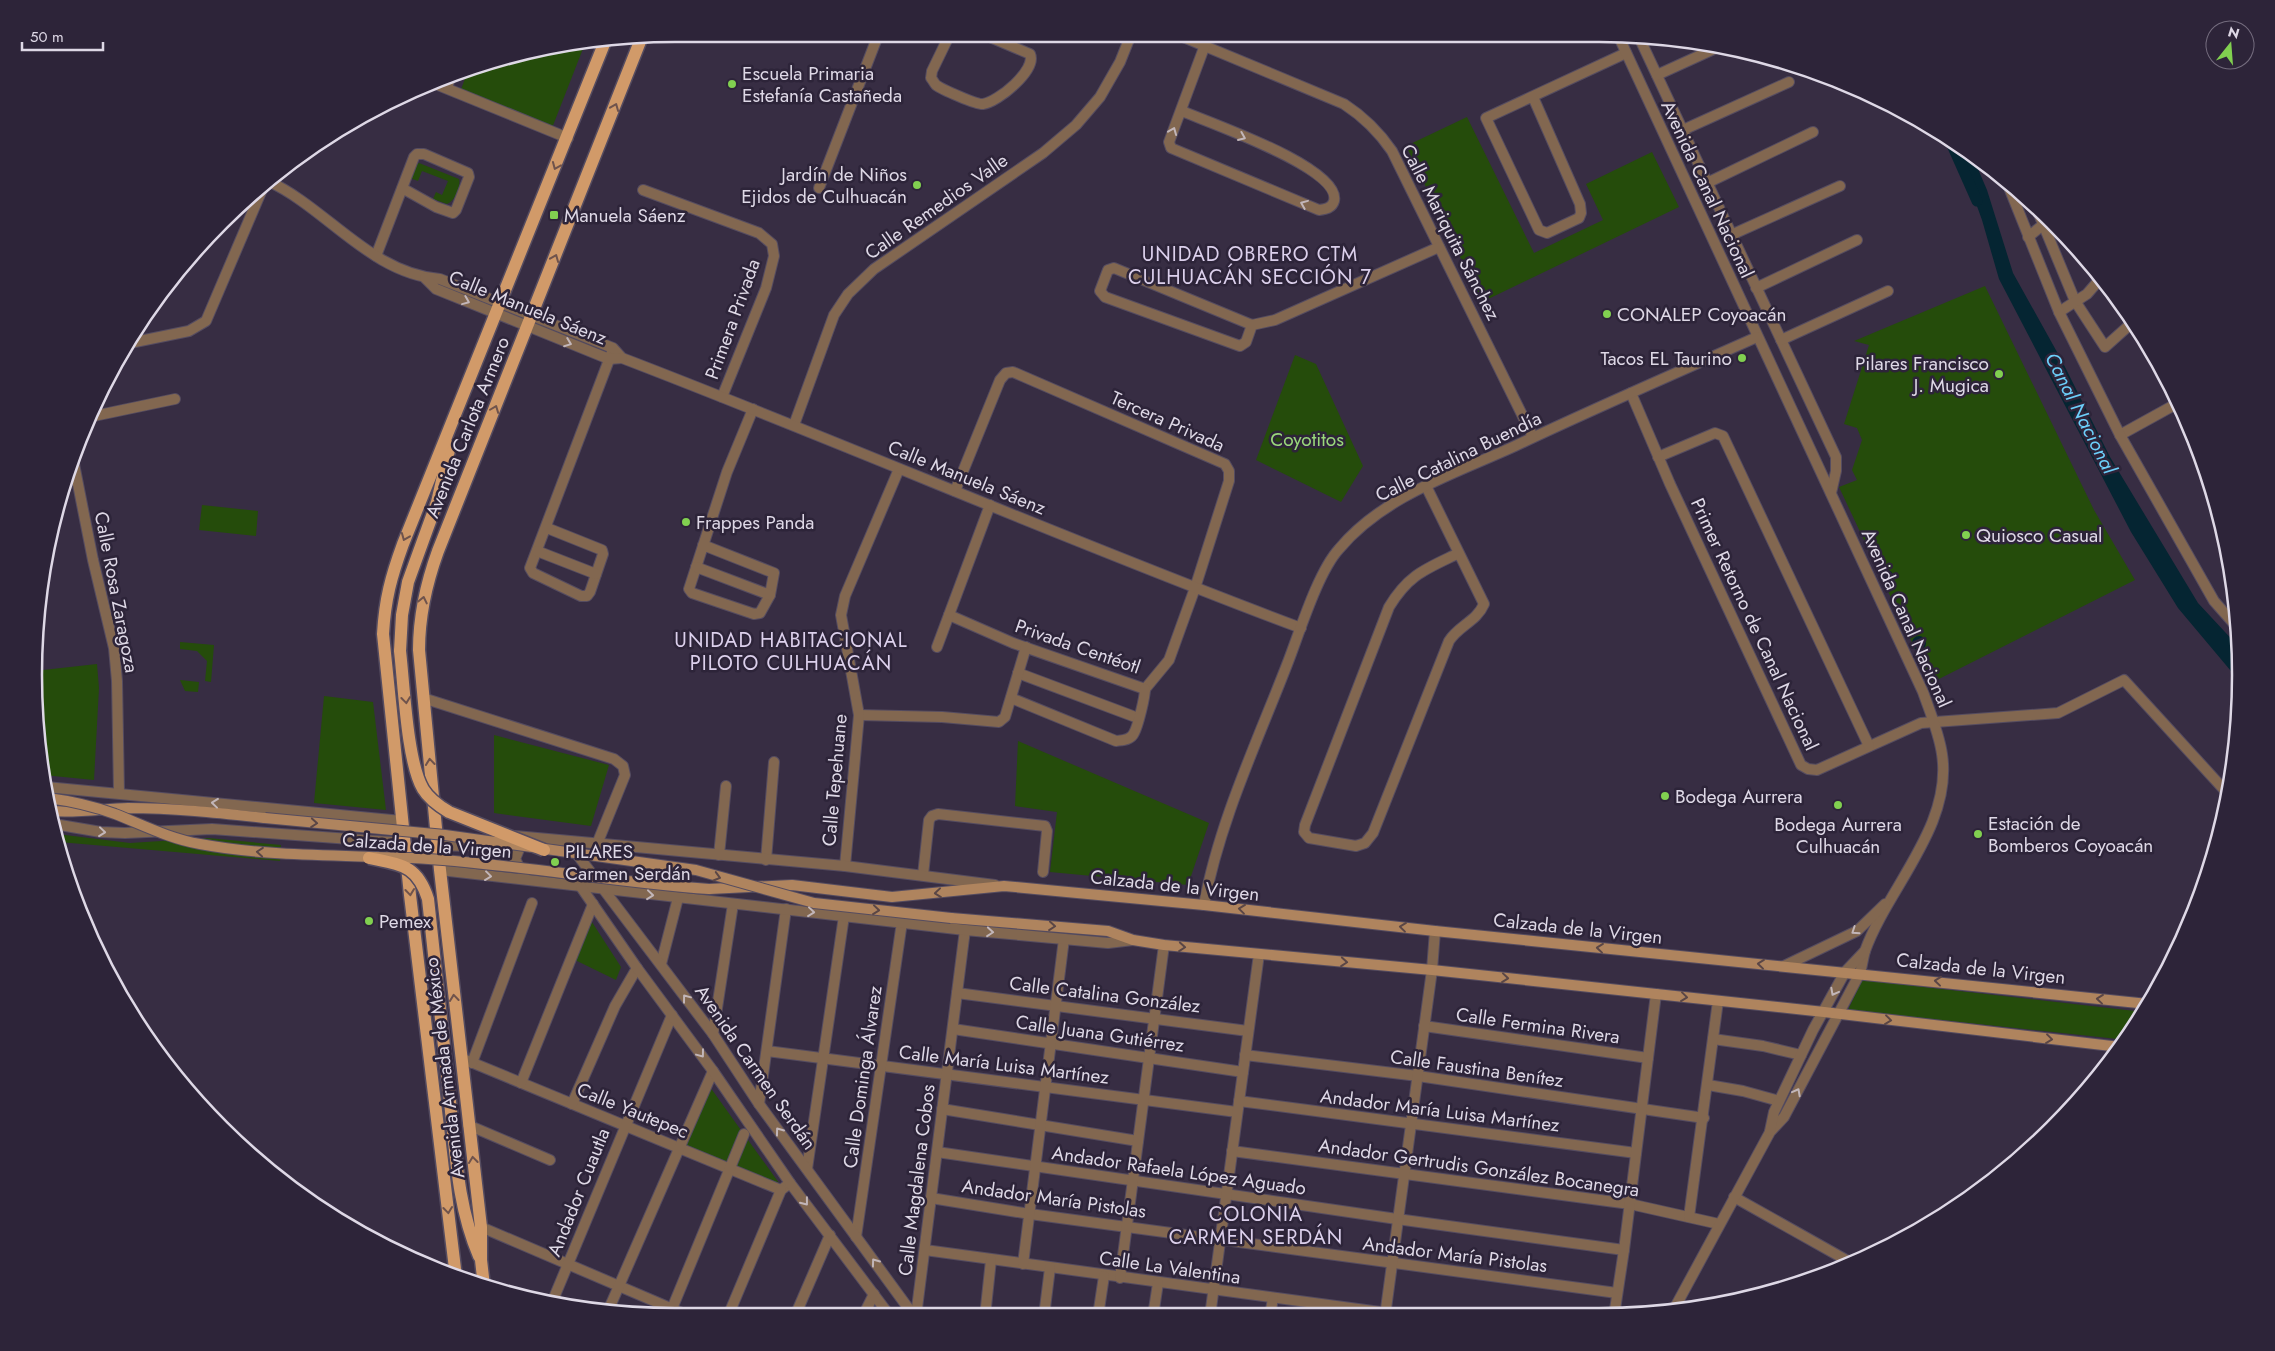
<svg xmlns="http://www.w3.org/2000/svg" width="2275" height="1351" font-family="Jost,sans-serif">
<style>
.green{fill:#254c0b}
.water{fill:#052532}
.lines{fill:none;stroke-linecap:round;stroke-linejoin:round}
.canal{stroke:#052532;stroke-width:11}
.minor-casing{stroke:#554c60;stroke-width:12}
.tertiary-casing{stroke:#554c60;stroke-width:12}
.secondary-casing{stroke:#554c60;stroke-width:12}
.primary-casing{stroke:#554c60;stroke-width:15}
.minor{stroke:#826750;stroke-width:10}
.tertiary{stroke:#826750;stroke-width:10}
.secondary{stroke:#af845e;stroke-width:10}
.primary{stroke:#d19a69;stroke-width:12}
.secondary-bridge-casing{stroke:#554c60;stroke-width:12;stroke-linecap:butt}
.primary-bridge-casing{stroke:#554c60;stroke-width:15;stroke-linecap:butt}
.secondary-bridge{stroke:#af845e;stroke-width:10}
.primary-bridge{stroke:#d19a69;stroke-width:12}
.oneway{stroke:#6f534c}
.oneway2{stroke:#c2b6b9}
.oneway3{stroke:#5a4646}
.poi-dot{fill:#81d050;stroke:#2d2439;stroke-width:2}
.labels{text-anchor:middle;stroke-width:5;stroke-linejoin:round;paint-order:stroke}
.poi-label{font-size:19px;fill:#ded8e6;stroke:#2d2439;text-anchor:start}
.street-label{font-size:19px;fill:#ded8e6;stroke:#2d2439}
.park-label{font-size:19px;fill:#9ad87b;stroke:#2d2439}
.neighbourhood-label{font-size:20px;letter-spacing:1px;fill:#dcd0ec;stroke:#2d2439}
.water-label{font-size:20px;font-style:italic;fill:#6ccffa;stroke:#2d2439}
.rim{fill:none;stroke:#ded8e6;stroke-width:2.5}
</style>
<rect width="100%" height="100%" fill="#372d43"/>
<g class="green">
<path d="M586,41L552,128L460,92L469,68Z"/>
<path d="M1467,117L1534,253L1603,220L1586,184L1652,152L1679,207L1482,302L1406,146Z"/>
<path d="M419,163L459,179C461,187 455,201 447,204L433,199L436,192L442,195L448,181L422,171L418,181L410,178L416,165Z"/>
<path d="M1985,286L2094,510L2135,580L1931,683L1839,487L1857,480L1852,470L1862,440L1857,428L1844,424L1869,345L1854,341Z"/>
<path d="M1295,355L1316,364L1363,466L1341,502L1256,460Z"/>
<path d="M202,505L258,511L256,536L199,530Z"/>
<path d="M180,642L214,645L211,682L205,681L207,661L197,651L180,649Z"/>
<path d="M97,664L99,688L94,780L43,775L39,760L34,671Z"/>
<path d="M180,680L199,682L198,692L185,691Z"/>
<path d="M324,696L373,702L386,810L314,803Z"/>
<path d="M494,735L609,765L591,826L494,813Z"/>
<path d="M1018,741L1209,823L1188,885L1050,872L1057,812L1015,806Z"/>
<path d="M57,834L130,843L208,838L281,845L280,861L59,842Z"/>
<path d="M590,919L621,967L616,980L575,960Z"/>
<path d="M1862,980L2144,1012L2127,1040L1848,1010Z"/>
<path d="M710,1087L779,1183L683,1147Z"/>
</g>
<g class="water">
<path d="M1953,140L1972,155L1987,190L2013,273L2062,361L2110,457L2198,603L2238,646L2241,683L2178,608L2131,532L1999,279L1982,220Z"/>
<circle cx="1887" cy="576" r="6"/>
<circle cx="1919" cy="643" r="7"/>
</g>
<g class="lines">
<path class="canal" d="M1949,138L1977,201"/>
<defs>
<g id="minor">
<path d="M1638,35L1836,457V471L1831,493"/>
<path d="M1183,37L1344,104C1364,117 1379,132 1392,151L1533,437"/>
<path d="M948,38L932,71L931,78C933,80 934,83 936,85C941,89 977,105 983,104C998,102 1037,70 1030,54L992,38"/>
<path d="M1657,75L1714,49"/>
<path d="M433,83L568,138"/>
<path d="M447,87L451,76"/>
<path d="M1533,97L1580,204L1581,213L1579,218L1547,233L1539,230L1486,118L1626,53"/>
<path d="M1182,111C1207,122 1342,168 1334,201C1332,208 1326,209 1319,210L1171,148L1169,142L1205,45"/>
<path d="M1683,130L1789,82"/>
<path d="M1707,183L1813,132"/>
<path d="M819,188L877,38"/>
<path d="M643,190L759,233L772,244L774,256L766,288L722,397"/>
<path d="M2036,207L2075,301L2105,347L2134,321"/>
<path d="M1731,235L1840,186"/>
<path d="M2028,237L2050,219"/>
<path d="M376,256L414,157L417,154H424L468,173L469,177L456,210L453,213L436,207L402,188"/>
<path d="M1756,288L1857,240"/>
<path d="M2059,312L2087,294L2100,279"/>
<path d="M1252,325L1246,342L1240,346L1105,297L1100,291L1108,270L1114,268L1252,325L1275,320L1439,247"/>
<path d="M1781,340L1888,291"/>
<path d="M130,343L189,331L206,321L264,185"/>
<path d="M1631,393L1670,484L1801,765L1808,769L1817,770L1921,723L2058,713L2124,680L2229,795"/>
<path d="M94,416L175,399"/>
<path d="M794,425L834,315L848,294L874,269L1043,153L1076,125L1100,97L1120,62L1130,37"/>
<path d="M2120,435L2178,403"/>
<path d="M1658,457L1715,433L1723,436L1869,746"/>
<path d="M73,459L93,560L114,648L117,681L119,793"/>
<path d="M1426,486L1484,604C1477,621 1458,626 1449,641L1373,833L1365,843L1356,846L1309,838L1304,832L1305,825L1389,607C1409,574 1426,569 1459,553"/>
<path d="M955,491L1000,380L1006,373L1013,372L1225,464L1229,471V481L1195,588L1169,660L1145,689"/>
<path d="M547,528L602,550L603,554L590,592L587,596H581L533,573L530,568L612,352"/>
<path d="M703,545L774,573L770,595L760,613L754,614L692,593L689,589L727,472L753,409"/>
<path d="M537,551L596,574"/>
<path d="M696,567L770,595"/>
<path d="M949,615L1013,643L1145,689"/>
<path d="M937,647L990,505"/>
<path d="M1018,673L1138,718"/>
<path d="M423,698L614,759L623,766L625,775L597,844"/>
<path d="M1011,698L1116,741C1123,740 1131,740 1134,733C1138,726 1145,697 1145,689"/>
<path d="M859,715L942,717L999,722L1005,717L1026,647"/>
<path d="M719,855L726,786"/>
<path d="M766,860L774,762"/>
<path d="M845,866L859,715L841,615L845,596L899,469"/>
<path d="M923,875L929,820L932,816L938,814L1045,826L1047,831L1043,872"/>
<path d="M661,964L678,898"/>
<path d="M957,993L1248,1031"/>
<path d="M1424,1026L1648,1058"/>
<path d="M953,1029L1243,1072"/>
<path d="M713,1034L733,904"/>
<path d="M1713,1039L1763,1046L1801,1055"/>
<path d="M767,1051L1237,1112"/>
<path d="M1245,1055L1418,1076L1704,1118"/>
<path d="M461,1058L781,1190L790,1183"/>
<path d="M472,1063L532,903"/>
<path d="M521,1083L593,904"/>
<path d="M1708,1085L1743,1091L1779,1101"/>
<path d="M1239,1101L1636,1153"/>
<path d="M572,1104L615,1006L637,968"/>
<path d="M759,1104L786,909"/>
<path d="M942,1109L1138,1141"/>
<path d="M468,1125L550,1160"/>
<path d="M1232,1151L1630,1204L1719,1224"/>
<path d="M937,1152L1397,1219L1624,1250"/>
<path d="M807,1169L844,916"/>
<path d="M1734,1197L1848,1261"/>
<path d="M931,1198L1030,1214L1617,1293"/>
<path d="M1689,1217L1718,1001"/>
<path d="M481,1227L689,1316"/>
<path d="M856,1237L902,922"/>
<path d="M925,1250L1410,1316"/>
<path d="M1023,1264L1064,939"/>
<path d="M1120,1278L1164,945"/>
<path d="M553,1300L672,1015"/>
<path d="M608,1311L713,1071"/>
<path d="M669,1316L744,1134"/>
<path d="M728,1316L781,1190"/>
<path d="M795,1316L830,1235"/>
<path d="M863,1316L874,1294"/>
<path d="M916,1316L965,930"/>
<path d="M985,1316L991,1260"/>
<path d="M1044,1316L1050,1268"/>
<path d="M1098,1316L1104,1276"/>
<path d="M1153,1316L1158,1283"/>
<path d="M1210,1316L1259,954"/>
<path d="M1270,1316L1273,1298"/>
<path d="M1385,1316L1432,970L1435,931"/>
<path d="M1614,1316L1624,1250L1656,994"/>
</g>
<g id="tertiary">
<path d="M1618,35L1923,692C1930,712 1939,733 1942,754C1953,826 1888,887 1865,951C1863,958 1862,966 1860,973L1784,1117L1770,1132L1673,1311"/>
<path d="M268,181C327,208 371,274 440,279L613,348L622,358C849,445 1073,543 1301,628"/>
<path d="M2008,185L2059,312L2120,435L2214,601L2236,626"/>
<path d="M425,278L436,289L609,359L622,358"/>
<path d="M46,787L402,821"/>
<path d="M54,824L101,832L125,833L212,829L405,843"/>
<path d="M515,836L845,866L995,885"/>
<path d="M567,841L713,1034L759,1104L914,1316"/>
<path d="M438,845L465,846L489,841"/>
<path d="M440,870L965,930L1108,943L1133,940"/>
<path d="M525,873L519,867L515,859L522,842L526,840"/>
<path d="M581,887L637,968L713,1071L790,1183L890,1316"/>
<path d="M1204,905C1219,822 1258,740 1288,662C1300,631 1318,572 1339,549C1383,496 1454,474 1515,446C1595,408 1676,373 1757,337"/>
<path d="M1784,966L1857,931L1885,904"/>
<path d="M1770,1131L1774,1112L1813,1030L1845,972L1865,951"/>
</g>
<g id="secondary">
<path d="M51,811C77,813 102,809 128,808C174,808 219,813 265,818"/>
<path d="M709,889L792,885L892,897L1004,886L1204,905L1435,931L2148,1004"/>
<path d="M951,918L1108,931L1133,940L1164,945L1432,970L1824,1012L2120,1047"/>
</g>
<g id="primary">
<path d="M400,651L402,615L408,582L437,502L450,446"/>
<path d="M451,1111C456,1160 459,1210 479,1256"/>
<path d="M456,1277L410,895L383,634C385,599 391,577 403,544L606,39"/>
<path d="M484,1286L481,1260V1227L440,870L419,650C419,615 426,584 438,551L641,39"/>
</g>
</defs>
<use href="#minor" class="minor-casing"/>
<use href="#tertiary" class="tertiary-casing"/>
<use href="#secondary" class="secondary-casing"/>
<use href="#primary" class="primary-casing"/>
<use href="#minor" class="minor"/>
<use href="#tertiary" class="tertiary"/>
<use href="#secondary" class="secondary"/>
<use href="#primary" class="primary"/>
<defs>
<g id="secondary-bridge">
<path d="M48,798C71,801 93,806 115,814C143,825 170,839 200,844C270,857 341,855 412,858C511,863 610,882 709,889"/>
<path d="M265,818L445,835L696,870L814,903L951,918"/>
</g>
<g id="primary-bridge">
<path d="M400,651C404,685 407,762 423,789C429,799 439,806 449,812L544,850"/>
<path d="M369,858C402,865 417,865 428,899L451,1111"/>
</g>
</defs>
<use href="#secondary-bridge" class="secondary-bridge-casing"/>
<use href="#primary-bridge" class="primary-bridge-casing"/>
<use href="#secondary-bridge" class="secondary-bridge"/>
<use href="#primary-bridge" class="primary-bridge"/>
</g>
<defs><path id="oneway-chevron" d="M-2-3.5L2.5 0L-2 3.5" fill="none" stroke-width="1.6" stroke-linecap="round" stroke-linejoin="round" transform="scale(1.25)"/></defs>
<g class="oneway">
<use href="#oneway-chevron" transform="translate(615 107) rotate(-68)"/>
<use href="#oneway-chevron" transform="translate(556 166) rotate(113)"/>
<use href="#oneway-chevron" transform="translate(555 258) rotate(-68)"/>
<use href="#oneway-chevron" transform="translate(495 409) rotate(-69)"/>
<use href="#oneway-chevron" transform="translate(405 537) rotate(112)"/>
<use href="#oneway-chevron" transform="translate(423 600) rotate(-78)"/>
<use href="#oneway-chevron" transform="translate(406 700) rotate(83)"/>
<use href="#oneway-chevron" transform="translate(430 762) rotate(-96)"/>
<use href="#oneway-chevron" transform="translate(410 892) rotate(84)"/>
<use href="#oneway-chevron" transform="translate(454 998) rotate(-96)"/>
<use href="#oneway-chevron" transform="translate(473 1160) rotate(-97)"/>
<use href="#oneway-chevron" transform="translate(448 1210) rotate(83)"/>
</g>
<g class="oneway2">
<use href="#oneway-chevron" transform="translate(1173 131) rotate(-68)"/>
<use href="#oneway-chevron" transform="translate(1242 137) rotate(23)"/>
<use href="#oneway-chevron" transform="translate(1304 204) rotate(-158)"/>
<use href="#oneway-chevron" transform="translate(466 301) rotate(22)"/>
<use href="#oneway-chevron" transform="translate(568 343) rotate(21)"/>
<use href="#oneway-chevron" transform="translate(215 803) rotate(-174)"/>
<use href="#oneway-chevron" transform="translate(102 832) rotate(6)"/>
<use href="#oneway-chevron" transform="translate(488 876) rotate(7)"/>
<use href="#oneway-chevron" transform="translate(650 895) rotate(6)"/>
<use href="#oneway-chevron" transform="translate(811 912) rotate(6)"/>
<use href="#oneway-chevron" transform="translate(1855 931) rotate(146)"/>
<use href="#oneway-chevron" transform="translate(990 932) rotate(5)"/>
<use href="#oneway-chevron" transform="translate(1834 992) rotate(118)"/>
<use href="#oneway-chevron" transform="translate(686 998) rotate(-127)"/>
<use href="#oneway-chevron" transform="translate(701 1054) rotate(53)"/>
<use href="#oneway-chevron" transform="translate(1797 1092) rotate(-62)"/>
<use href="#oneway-chevron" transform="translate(779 1131) rotate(-126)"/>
<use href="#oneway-chevron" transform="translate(805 1202) rotate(52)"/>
<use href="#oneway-chevron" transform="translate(875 1262) rotate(-126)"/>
</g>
<g class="oneway3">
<use href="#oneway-chevron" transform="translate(314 823) rotate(5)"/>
<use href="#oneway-chevron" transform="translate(260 852) rotate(-175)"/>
<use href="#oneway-chevron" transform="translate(717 877) rotate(16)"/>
<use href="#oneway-chevron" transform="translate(938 893) rotate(174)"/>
<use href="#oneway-chevron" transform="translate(1242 909) rotate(-173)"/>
<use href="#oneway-chevron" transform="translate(876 910) rotate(6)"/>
<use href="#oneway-chevron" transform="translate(1052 926) rotate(5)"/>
<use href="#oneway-chevron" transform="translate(1403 927) rotate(-173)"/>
<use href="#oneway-chevron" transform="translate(1182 947) rotate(5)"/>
<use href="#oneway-chevron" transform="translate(1600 948) rotate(-174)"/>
<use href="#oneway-chevron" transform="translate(1344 962) rotate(5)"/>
<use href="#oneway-chevron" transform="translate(1761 964) rotate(-174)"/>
<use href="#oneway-chevron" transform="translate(1505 978) rotate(6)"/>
<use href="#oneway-chevron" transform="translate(1938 981) rotate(-174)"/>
<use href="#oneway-chevron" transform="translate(1684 997) rotate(7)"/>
<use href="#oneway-chevron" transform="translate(2100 999) rotate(-174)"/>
<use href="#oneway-chevron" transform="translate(1888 1020) rotate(7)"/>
<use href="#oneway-chevron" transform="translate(2049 1039) rotate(7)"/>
</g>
<g class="poi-dot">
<circle cx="732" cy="84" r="5"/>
<circle cx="917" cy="185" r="5"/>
<rect x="549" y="210" width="10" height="10" rx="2.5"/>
<circle cx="1607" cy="314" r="5"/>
<circle cx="1742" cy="358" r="5"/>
<circle cx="1999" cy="374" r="5"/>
<circle cx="686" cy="522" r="5"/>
<circle cx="1966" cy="535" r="5"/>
<circle cx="1665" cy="796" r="5"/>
<circle cx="1838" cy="805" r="5"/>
<circle cx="1978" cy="834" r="5"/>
<circle cx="555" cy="862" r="5"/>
<circle cx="369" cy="921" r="5"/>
</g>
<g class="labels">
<g class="poi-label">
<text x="742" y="80">Escuela Primaria<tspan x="742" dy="22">Estefanía Castañeda</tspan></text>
<text x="907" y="181" text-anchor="end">Jardín de Niños<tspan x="907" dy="22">Ejidos de Culhuacán</tspan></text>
<text x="564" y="222">Manuela Sáenz</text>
<text x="1617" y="321">CONALEP Coyoacán</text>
<text x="1732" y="365" text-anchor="end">Tacos EL Taurino</text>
<text x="1989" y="370" text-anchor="end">Pilares Francisco<tspan x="1989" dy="22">J. Mugica</tspan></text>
<text x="696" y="529">Frappes Panda</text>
<text x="1976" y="542">Quiosco Casual</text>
<text x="1675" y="803">Bodega Aurrera</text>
<text x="1988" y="830">Estación de<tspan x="1988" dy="22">Bomberos Coyoacán</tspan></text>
<text x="1838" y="831" text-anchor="middle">Bodega Aurrera<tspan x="1838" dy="22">Culhuacán</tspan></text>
<text x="565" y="858">PILARES<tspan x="565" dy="22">Carmen Serdán</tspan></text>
<text x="379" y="928">Pemex</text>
</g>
<g class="street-label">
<text transform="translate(1708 189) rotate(65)" y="7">Avenida Canal Nacional</text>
<text transform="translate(936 206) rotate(-35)" y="7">Calle Remedios Valle</text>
<text transform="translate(1451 232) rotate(63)" y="7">Calle Mariquita Sánchez</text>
<text transform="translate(528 307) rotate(22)" y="7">Calle Manuela Sáenz</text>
<text transform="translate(732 319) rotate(-70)" y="7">Primera Privada</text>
<text transform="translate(1168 421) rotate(24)" y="7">Tercera Privada</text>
<text transform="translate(467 427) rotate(-68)" y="7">Avenida Carlota Armero</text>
<text transform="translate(1458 456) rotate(-26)" y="7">Calle Catalina Buendía</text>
<text transform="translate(967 477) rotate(22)" y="7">Calle Manuela Sáenz</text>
<text transform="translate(117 592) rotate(79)" y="7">Calle Rosa Zaragoza</text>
<text transform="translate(1907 618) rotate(66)" y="7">Avenida Canal Nacional</text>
<text transform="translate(1755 624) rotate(65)" y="7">Primer Retorno de Canal Nacional</text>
<text transform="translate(1078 646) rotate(19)" y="7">Privada Centéotl</text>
<text transform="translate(834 780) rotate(-85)" y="7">Calle Tepehuane</text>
<text transform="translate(427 845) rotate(4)" y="7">Calzada de la Virgen</text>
<text transform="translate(1175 885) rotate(6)" y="7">Calzada de la Virgen</text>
<text transform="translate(1578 928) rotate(6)" y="7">Calzada de la Virgen</text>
<text transform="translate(1981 968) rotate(6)" y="7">Calzada de la Virgen</text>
<text transform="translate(1105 994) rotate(7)" y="7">Calle Catalina González</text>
<text transform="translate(1538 1025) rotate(8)" y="7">Calle Fermina Rivera</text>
<text transform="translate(1100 1033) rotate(8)" y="7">Calle Juana Gutiérrez</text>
<text transform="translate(1004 1064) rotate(7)" y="7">Calle María Luisa Martínez</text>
<text transform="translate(756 1067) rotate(55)" y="7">Avenida Carmen Serdán</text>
<text transform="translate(444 1068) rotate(-97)" y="7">Avenida Armada de México</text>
<text transform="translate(1477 1068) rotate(8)" y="7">Calle Faustina Benítez</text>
<text transform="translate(862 1077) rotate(-82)" y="7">Calle Dominga Álvarez</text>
<text transform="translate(633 1110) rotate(22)" y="7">Calle Yautepec</text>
<text transform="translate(1440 1110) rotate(7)" y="7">Andador María Luisa Martínez</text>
<text transform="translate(1479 1167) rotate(8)" y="7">Andador Gertrudis González Bocanegra</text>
<text transform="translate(1179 1170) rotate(8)" y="7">Andador Rafaela López Aguado</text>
<text transform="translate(916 1180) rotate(-83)" y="7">Calle Magdalena Cobos</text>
<text transform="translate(578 1192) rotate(-68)" y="7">Andador Cuautla</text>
<text transform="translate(1054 1198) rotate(8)" y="7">Andador María Pistolas</text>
<text transform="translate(1455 1254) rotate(7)" y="7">Andador María Pistolas</text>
<text transform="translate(1170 1267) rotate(8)" y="7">Calle La Valentina</text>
</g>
<g class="park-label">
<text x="1307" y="446">Coyotitos</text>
</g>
<g class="neighbourhood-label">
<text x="1250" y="261">UNIDAD OBRERO CTM<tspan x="1250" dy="23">CULHUACÁN SECCIÓN 7</tspan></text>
<text x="791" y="647">UNIDAD HABITACIONAL<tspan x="791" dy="23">PILOTO CULHUACÁN</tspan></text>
<text x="1256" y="1221">COLONIA<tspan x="1256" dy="23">CARMEN SERDÁN</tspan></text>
</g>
<g class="water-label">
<text transform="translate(2081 413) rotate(63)" y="7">Canal Nacional</text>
</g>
</g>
<path d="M0 0H2275V1351H0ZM675 42H1599A633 633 0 0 1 2232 675V675A633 633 0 0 1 1599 1308H675A633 633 0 0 1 42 675V675A633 633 0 0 1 675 42Z" fill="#2d2439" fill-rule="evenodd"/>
<path class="rim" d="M675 42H1599A633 633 0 0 1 2232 675V675A633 633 0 0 1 1599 1308H675A633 633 0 0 1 42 675V675A633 633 0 0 1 675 42Z"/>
<g transform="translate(2230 45) rotate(17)"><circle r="24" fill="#2d2439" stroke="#746c7e"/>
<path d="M0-4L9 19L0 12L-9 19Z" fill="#81d050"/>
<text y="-8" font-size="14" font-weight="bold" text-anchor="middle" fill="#ded8e6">N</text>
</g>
<path d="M22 42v8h81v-8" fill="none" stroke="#ded8e6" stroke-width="2.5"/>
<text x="30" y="42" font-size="15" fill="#ded8e6" stroke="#2d2439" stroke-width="4" paint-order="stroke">50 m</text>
</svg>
